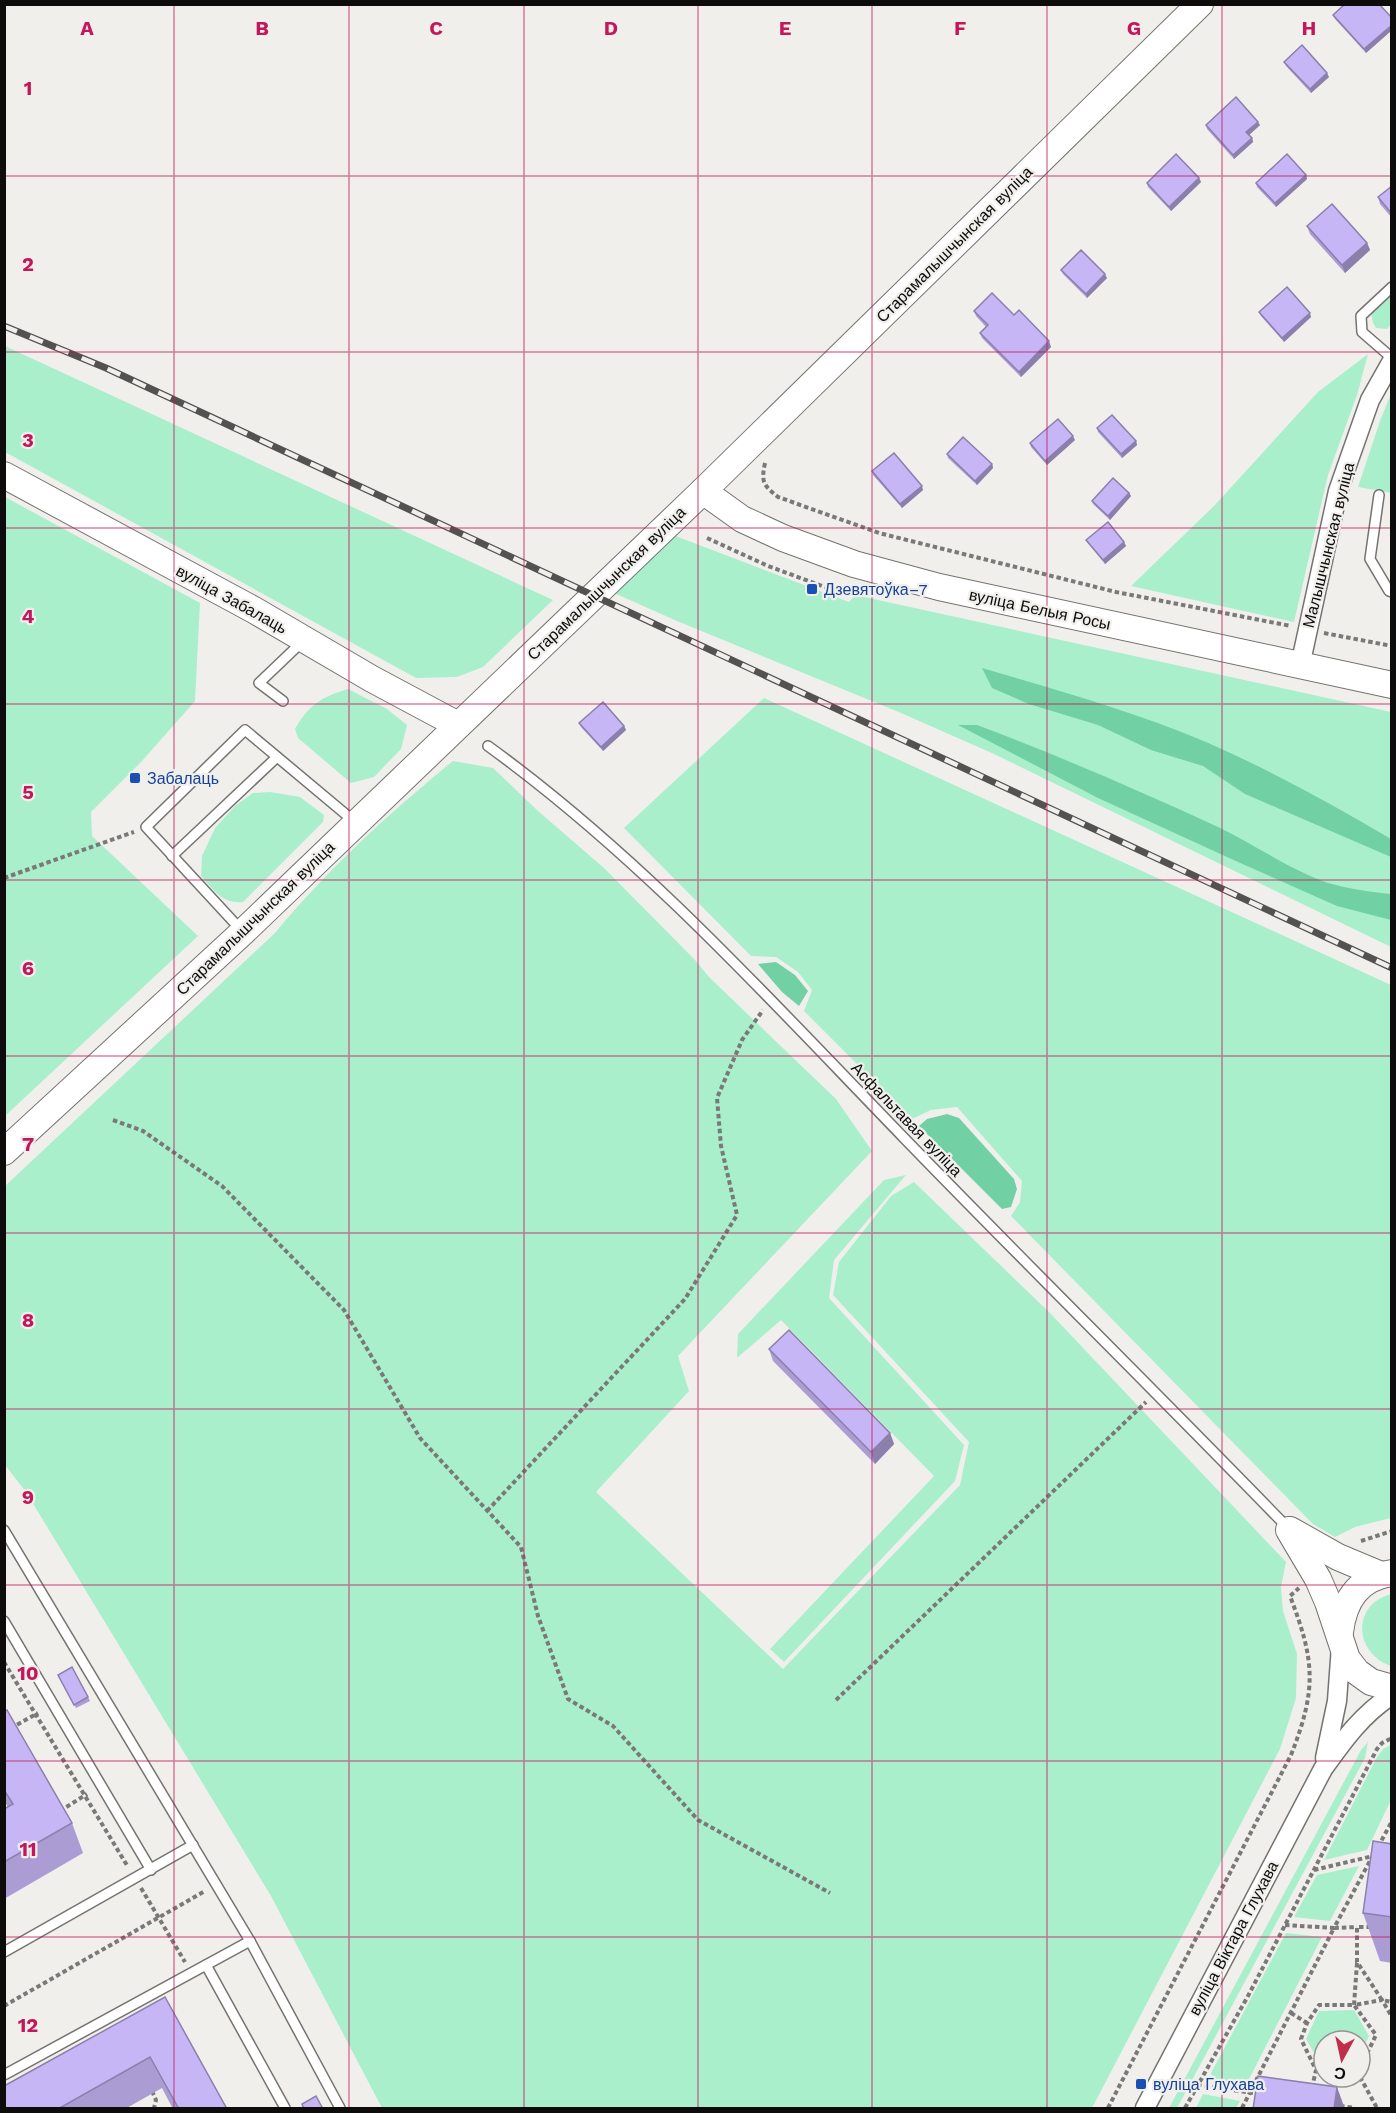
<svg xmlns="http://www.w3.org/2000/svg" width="1396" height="2113" font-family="'Work Sans',sans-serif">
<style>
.green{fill:#a9efcc}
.forest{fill:#71d1a4}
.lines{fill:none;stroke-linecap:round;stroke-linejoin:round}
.lane-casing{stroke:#757370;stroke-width:12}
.street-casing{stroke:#757370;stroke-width:21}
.secondary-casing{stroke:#757370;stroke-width:28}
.path{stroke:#7a7977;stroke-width:4;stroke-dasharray:4.5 3;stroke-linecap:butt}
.lane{stroke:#fff;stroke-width:9}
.street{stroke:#fff;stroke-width:18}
.secondary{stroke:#fff;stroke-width:26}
.rail-casing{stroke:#535250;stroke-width:7}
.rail{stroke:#f1efec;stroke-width:4.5;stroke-dasharray:14;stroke-linecap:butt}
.wall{fill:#ab9dd4}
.shaded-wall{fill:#8b7fac}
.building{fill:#c7b6f6;stroke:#8b7fac;stroke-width:1.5}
.grid{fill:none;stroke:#c2185b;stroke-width:1.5;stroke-opacity:0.55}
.transit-dot{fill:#1a4fb4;stroke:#f1efec;stroke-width:2}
.labels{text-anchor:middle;stroke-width:4.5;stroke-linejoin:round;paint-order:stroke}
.street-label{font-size:16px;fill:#0d0c0b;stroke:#f1efec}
.transit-label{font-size:16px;fill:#164399;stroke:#f1efec;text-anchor:start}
.grid-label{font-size:20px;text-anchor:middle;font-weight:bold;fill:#c2185b;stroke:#f1efec;stroke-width:4.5;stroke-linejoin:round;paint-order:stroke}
</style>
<rect width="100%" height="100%" fill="#f1efec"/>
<g class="green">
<path d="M1391,294V324L1387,329L1376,328L1373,323L1371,313Z"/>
<path d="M5,346L553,600L483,667L457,677L416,678L5,452Z"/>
<path d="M1368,354L1357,395L1328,475L1294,622L1131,586L1214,506L1318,392Z"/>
<path d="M1391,394V493L1358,487L1381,418Z"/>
<path d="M5,497L200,603L195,701L142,761L91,812L92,836L198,936L5,1116Z"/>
<path d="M673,535L849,602L855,595L1391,712V947L994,754L901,713L677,621L614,593Z"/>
<path d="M348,689L387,709L407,725L401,749L374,777L351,783L298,738L295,729C309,704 322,697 348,689Z"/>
<path d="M764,698L1391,985V1518L1355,1527L1335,1537L1313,1524L1011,1216L1020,1202L1022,1181L957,1107L931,1110L912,1119L804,1011L812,990L798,972L776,957L751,956L624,828Z"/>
<path d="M453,761L493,768L538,811L604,868L695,960L709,977L836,1099L872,1151L678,1356L689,1391L596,1492L783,1669L960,1485L969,1442L833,1295L839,1262L891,1196L914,1182L1049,1312L1286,1562L1281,1587L1283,1611L1297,1654L1296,1698L1280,1749L1092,2108H382L271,1896L26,1492L5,1465V1186L275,933C327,870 389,813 453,761Z"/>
<path d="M270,792L300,797L324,815L323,822L243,902C222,904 214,890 201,876L202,856L215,828L235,806L253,793Z"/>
<path d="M906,1175L834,1260L829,1298L964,1445L955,1481L784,1662L770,1649L934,1476L781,1320L737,1358L738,1334L884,1180Z"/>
<path d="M1391,1594H1392L1391,1666C1354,1653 1351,1605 1391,1594Z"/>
<path d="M1368,1742L1365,1758L1177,2108H1169L1361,1750Z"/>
<path d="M1391,1745V1800L1367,1850L1324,1860L1377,1757L1383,1749Z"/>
<path d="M1359,1866L1330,1921L1294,1917L1317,1875Z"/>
<path d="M1286,1933L1322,1937L1246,2085L1215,2083L1211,2073Z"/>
<path d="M1354,2010L1369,2036L1360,2054V2041H1324V2065H1321L1306,2039L1319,2011Z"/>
<path d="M1203,2094L1240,2101L1236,2108H1196Z"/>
</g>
<g class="forest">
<path d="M982,668C1057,690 1133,711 1206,742C1270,770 1332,804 1391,839V857L1245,794L1203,766L1151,750L1098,725L1029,704L992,688Z"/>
<path d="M958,725H977C1059,756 1138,790 1218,827C1254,844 1290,870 1328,883C1349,889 1371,892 1391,894V920L1337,906L1238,862L1098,798Z"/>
<path d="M776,962L795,975L808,991L799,1006L782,992L758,964Z"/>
<path d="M947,1114L959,1118L1014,1179L1017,1189L1011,1207L1002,1209L919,1126L927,1119Z"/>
</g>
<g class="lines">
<defs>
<g id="lane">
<path d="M1392,287L1361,316L1362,332L1392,358"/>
<path d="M1379,495L1370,559L1389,591L1392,592"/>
<path d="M283,701L259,683L303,641"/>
<path d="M488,746C644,859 772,1002 905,1139C1032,1270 1161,1397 1288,1528"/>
<path d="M172,856L277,757"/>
<path d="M242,931L146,827L245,730L355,822"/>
<path d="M4,1530L250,1941L340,2108"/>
<path d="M4,1621L151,1870"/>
<path d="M4,1952L193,1845"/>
<path d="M206,1965L285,2108"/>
<path d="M4,2075L250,1941"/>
</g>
<g id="street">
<path d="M1300,666L1338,491L1370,400L1392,361"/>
<path d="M1325,1758L1337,1701L1341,1646"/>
<path d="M1145,2108L1323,1769C1343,1741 1362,1714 1392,1695"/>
</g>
<g id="secondary">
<path d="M4,475L254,610L372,679L458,725"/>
<path d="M703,491L742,519L783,538L854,564L939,587L1392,685"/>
<path d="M4,1152L243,932L703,491L1200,4"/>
<path d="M1289,1530L1318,1579L1328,1602L1347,1659L1357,1672L1371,1682L1392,1688"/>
<path d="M1290,1530L1338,1557L1381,1575"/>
<path d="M1340,1632C1344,1600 1358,1578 1392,1573"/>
</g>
</defs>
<use href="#lane" class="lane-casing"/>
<use href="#street" class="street-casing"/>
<use href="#secondary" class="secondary-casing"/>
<g class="path">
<path d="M765,463C761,482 763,485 778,497L879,533L1116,592L1291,626"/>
<path d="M707,538L768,566L841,593"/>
<path d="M1324,633L1392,646"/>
<path d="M4,878L134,832"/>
<path d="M113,1120L143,1131L222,1186L344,1310L420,1438L521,1547L538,1616L568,1699L613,1726L698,1820L830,1893"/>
<path d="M487,1511L685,1299L737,1215L721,1146L717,1098L742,1040L763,1010"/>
<path d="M1361,1541L1392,1531"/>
<path d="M4,1662L128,1867"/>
<path d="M836,1700L1146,1402"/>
<path d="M4,1732L38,1713"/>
<path d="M60,1811L87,1794"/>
<path d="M1378,1847L1392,1821"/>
<path d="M1314,1870L1373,1856"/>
<path d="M141,1888L185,1962"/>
<path d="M1285,1925L1334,1928L1371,1859"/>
<path d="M1371,1927H1357V1962L1382,2000L1392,2002"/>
<path d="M1357,1963L1354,2005L1382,2000L1392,2017"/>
<path d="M4,2006L205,1891"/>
<path d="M1291,2013L1307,2023"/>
<path d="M1360,2077L1377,2108"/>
<path d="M1197,2085L1253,2093"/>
<path d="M1312,2088L1316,2070L1301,2039L1307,2023L1319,2005H1354L1376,2035L1360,2068"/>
<path d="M152,2091L156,2100L154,2108"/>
<path d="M1340,2106L1355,2108"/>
<path d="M1108,2108L1291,1755C1317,1689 1315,1661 1290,1596L1299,1588"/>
<path d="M1185,2108L1248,1996L1377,1749L1382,1743L1392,1738"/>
<path d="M1242,2108L1334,1928L1357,1927"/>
</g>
<use href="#lane" class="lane"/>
<use href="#street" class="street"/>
<use href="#secondary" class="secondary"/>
<defs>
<path id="rail" d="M4,326L106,368L1392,968"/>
</defs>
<use href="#rail" class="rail-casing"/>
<use href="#rail" class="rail"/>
</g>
<g class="wall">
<path d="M1333,15L1392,18V30L1366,53L1335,19Z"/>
<path d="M1284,62L1329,77L1311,93L1286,66Z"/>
<path d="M1206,125H1260L1249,135L1252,138L1253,142L1234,159L1207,129Z"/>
<path d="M1306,175L1307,179L1276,207L1257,187L1256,183Z"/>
<path d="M1199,178L1201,182L1171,211L1148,187L1147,183Z"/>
<path d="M1392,186V218L1380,204L1378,197Z"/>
<path d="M1307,226L1367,243L1370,250L1345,273L1310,234Z"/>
<path d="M1061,270L1107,278L1087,298L1063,274Z"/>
<path d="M974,311L1014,315L1051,347L1021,377L982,338L980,333L986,327L976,316Z"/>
<path d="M1259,312L1311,317L1284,342L1261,316Z"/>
<path d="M1097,428L1136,441L1137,445L1122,458L1098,432Z"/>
<path d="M1075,440L1047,465L1031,447L1030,443Z"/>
<path d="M947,454L992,464L993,468L977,485L948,458Z"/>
<path d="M872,471L923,490L902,508L873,475Z"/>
<path d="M1129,493L1131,496L1110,520L1093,504L1092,501Z"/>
<path d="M1086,540L1124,542L1126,546L1105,564L1088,543Z"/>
<path d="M579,723L624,726L626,730L603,751L581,727Z"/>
<path d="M769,1349L890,1433L894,1444L875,1464L773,1361Z"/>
<path d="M58,1675L88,1697L90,1701L76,1708Z"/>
<path d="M4,1712L72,1823L83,1853L4,1899V1809L8,1807L4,1801Z"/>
<path d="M1392,1844V1963L1380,1961L1363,1913Z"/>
<path d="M165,1997L227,2109H173L162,2088L125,2109H4Z"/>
</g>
<g class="shaded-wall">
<path d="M1392,25V30L1366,53L1364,49Z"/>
<path d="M1327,73L1329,77L1311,93L1310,89Z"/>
<path d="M1258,122L1260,125L1248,136L1246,132Z"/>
<path d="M1252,138L1253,142L1234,159L1233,155Z"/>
<path d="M1306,175L1307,179L1276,207L1275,203Z"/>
<path d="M1199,178L1201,182L1171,211L1169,207Z"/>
<path d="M1367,243L1370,250L1345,273L1342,265Z"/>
<path d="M1105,274L1107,278L1087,298L1086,294Z"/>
<path d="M1310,313L1311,317L1284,342L1282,338Z"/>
<path d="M1049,341L1051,347L1021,377L1019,372Z"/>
<path d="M1073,436L1075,440L1047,465L1045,461Z"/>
<path d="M1136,441L1137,445L1122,458L1121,454Z"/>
<path d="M992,464L993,468L977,485L975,481Z"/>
<path d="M922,486L923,490L902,508L900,504Z"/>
<path d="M1129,493L1131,496L1110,520L1108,516Z"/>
<path d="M1124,542L1126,546L1105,564L1103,560Z"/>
<path d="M624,726L626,730L603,751L601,747Z"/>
<path d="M890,1433L894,1444L875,1464L871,1452Z"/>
<path d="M1337,2087L1345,2109H1334Z"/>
</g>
<g class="building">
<path d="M1345,4H1379L1392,18V25L1364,49L1333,15Z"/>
<path d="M1302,45L1327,73L1310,89L1284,62Z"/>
<path d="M1236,97L1258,122L1246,132L1252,138L1233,155L1206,125Z"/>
<path d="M1176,154L1199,178L1169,207L1147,183Z"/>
<path d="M1287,154L1306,175L1275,203L1256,183Z"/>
<path d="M1392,186V214L1378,197Z"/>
<path d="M1332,204L1367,243L1342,265L1307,226Z"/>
<path d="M1081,250L1105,274L1086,294L1061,270Z"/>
<path d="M1287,287L1310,313L1282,338L1259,312Z"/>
<path d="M992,293L1014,315L1019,310L1049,341L1019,372L980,333L988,325L974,311Z"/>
<path d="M1112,415L1136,441L1121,454L1097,428Z"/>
<path d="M1058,419L1073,436L1045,461L1030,443Z"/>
<path d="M963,437L992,464L975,481L947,454Z"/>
<path d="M894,453L922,486L900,504L872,471Z"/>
<path d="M1113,478L1129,493L1108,516L1092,501Z"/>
<path d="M1108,522L1124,542L1103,560L1086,540Z"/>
<path d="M603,702L624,726L601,747L579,723Z"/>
<path d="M789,1330L890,1433L871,1452L769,1349Z"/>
<path d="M72,1667L88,1697L74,1705L58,1675Z"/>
<path d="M7,1710L72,1823L4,1862V1809L13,1804L4,1790V1712Z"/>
<path d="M1373,1841L1392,1844V1917L1363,1913Z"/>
<path d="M165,1997L227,2109H179L150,2057L58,2109H4V2086Z"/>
<path d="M1258,2076L1337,2087L1334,2109H1253Z"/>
<path d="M316,2096L323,2109H304L302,2104Z"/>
</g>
<path class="grid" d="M174,4V2108M349,4V2108M524,4V2108M698,4V2108M872,4V2108M1047,4V2108M1222,4V2108M4,176H1392M4,352H1392M4,528H1392M4,704H1392M4,880H1392M4,1056H1392M4,1233H1392M4,1409H1392M4,1585H1392M4,1761H1392M4,1937H1392"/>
<g class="transit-dot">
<rect x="806" y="583" width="12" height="12" rx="3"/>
<rect x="129" y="772" width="12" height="12" rx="3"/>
<rect x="1135" y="2078" width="12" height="12" rx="3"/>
</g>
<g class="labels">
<g class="street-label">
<text transform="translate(954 244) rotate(-45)" y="6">Старамалышчынская вуліца</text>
<text transform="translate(1328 545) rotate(-76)" y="6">Малышчынская вуліца</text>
<text transform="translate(606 583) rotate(-44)" y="6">Старамалышчынская вуліца</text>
<text transform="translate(232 599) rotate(29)" y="6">вуліца Забалаць</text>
<text transform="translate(1040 609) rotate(12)" y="6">вуліца Белыя Росы</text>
<text transform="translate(255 918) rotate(-44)" y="6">Старамалышчынская вуліца</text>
<text transform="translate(907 1119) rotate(46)" y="6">Асфальтавая вуліца</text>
<text transform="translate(1233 1938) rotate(-62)" y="6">вуліца Віктара Глухава</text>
</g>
<g class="transit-label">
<text x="824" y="595">Дзевятоўка–7</text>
<text x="147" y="784">Забалаць</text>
<text x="1153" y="2090">вуліца Глухава</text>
</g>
</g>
<g class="grid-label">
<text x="87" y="35">A</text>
<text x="262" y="35">B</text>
<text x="436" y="35">C</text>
<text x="611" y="35">D</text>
<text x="785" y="35">E</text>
<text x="960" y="35">F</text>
<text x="1134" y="35">G</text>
<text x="1309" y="35">H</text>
<text x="28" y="95">1</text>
<text x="28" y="271">2</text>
<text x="28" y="447">3</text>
<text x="28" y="623">4</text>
<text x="28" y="799">5</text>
<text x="28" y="975">6</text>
<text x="28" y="1151">7</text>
<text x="28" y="1327">8</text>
<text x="28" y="1504">9</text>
<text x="28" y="1680">10</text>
<text x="28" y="1856">11</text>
<text x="28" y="2032">12</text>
</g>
<rect width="1396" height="2113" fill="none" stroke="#0d0c0b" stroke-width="12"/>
<g transform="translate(1342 2059) rotate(188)"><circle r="28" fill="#f1efec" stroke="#969492" stroke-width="1.5"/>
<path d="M0-4.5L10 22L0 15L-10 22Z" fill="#c02f4a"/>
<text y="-9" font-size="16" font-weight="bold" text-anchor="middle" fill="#0d0c0b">С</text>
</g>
</svg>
